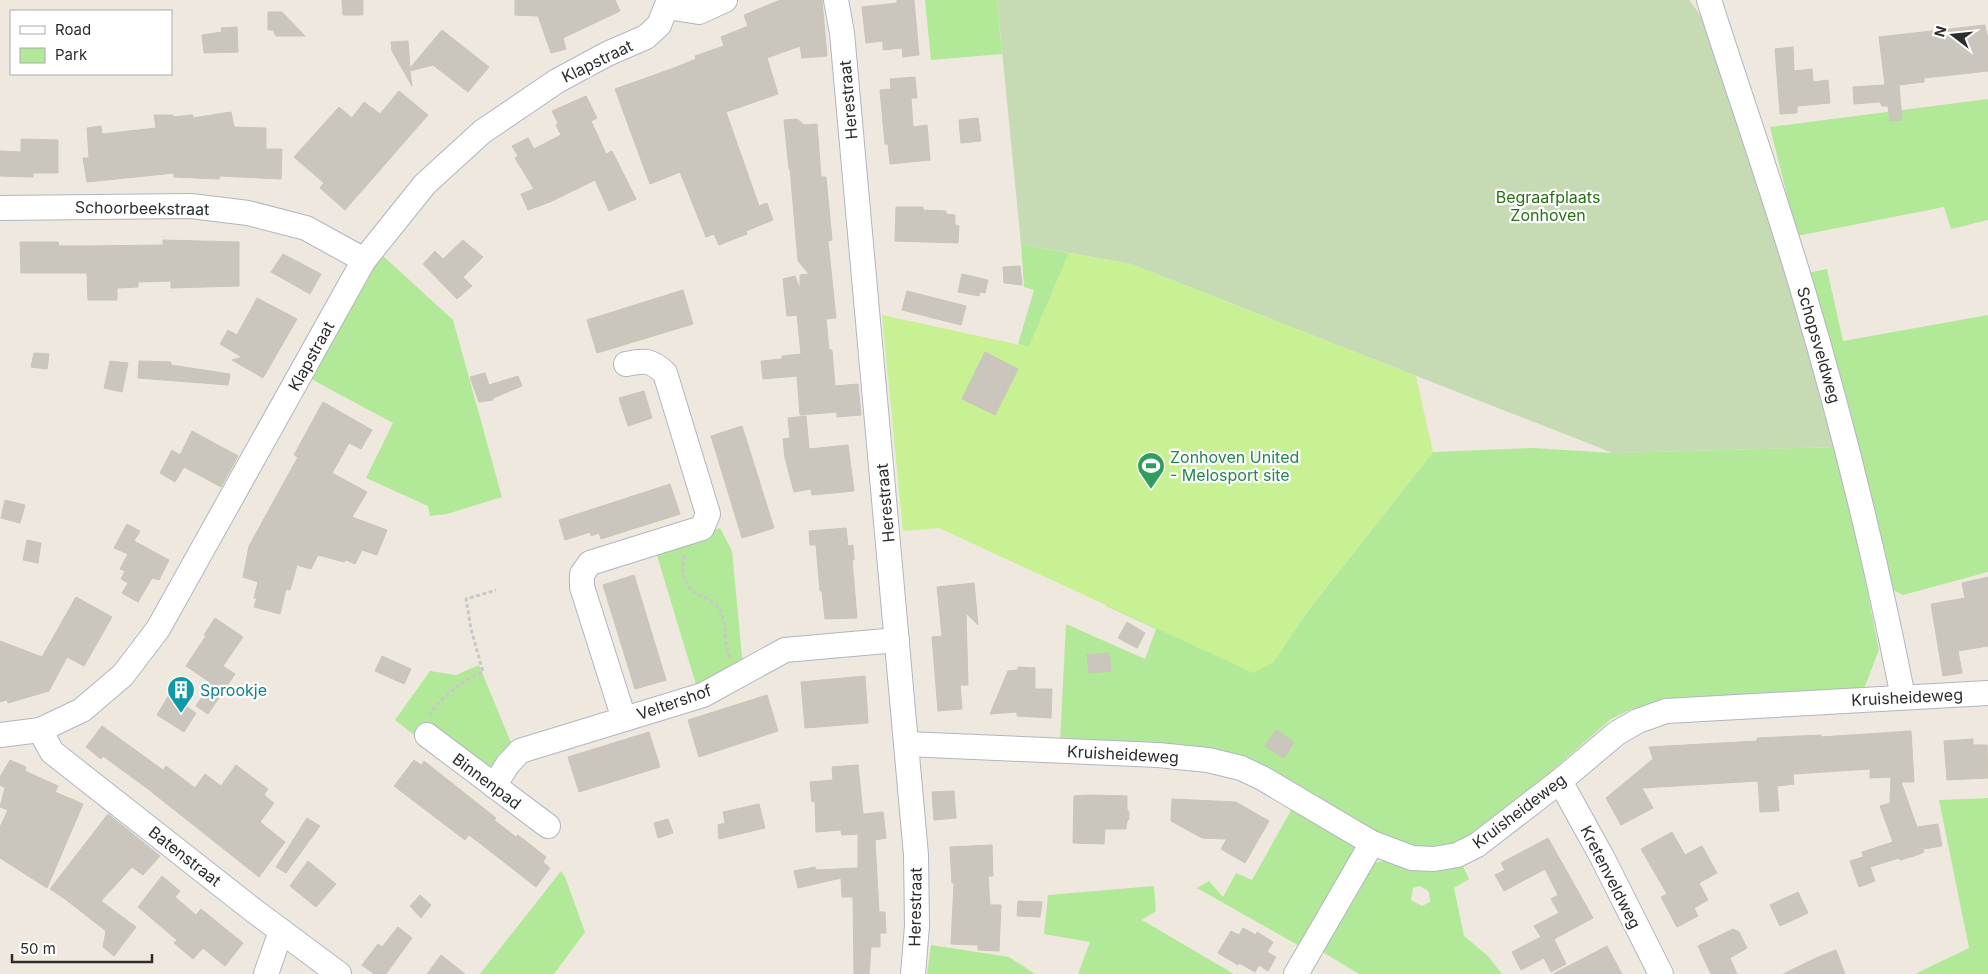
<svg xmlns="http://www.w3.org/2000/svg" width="1988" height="974" font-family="Inter,sans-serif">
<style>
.green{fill:#b2e998;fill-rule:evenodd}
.cemetery{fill:#c6dab4}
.pitch{fill:#c7f193}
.building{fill:#cbc6bd;stroke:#cbc4b8}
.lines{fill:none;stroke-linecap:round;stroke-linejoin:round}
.minor-casing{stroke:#b2b5c1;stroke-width:26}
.path{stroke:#c8c8c8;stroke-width:3;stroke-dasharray:4 2.5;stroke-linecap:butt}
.minor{stroke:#fff;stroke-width:24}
.labels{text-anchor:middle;stroke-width:4.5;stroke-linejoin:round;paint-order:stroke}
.street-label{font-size:16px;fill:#2d2d2d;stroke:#fff}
.park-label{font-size:16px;fill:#277115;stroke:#fff}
.leisure-label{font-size:16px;fill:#27864d;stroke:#fff;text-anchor:start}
.culture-label{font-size:16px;fill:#0d838f;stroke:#fff;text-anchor:start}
</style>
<rect width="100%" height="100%" fill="#efe8df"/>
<g class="green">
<path d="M925,0H997L1002,54L931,60Z"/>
<path d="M1988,99V220L1951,229L1944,207L1797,236L1770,127Z"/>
<path d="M1021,244L1069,253L1029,347L1018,344L1034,290L1024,287Z"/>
<path d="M382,255L453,320L502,497L447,514L430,516L428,506L366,478L393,423L311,379L366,279Z"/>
<path d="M1827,269L1843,341L1988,315V572L1903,595L1893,590L1874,506L1807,273Z"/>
<path d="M1839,447L1879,650L1865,686L1846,694L1650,704L1632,709L1611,719L1477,836L1438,850L1405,848L1242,762L1060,743L1066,624L1145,659L1156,629L1106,606L1117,581L1277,650L1433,452L1533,448L1613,453Z"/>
<path d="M720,528L732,551L743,667L697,688L655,549Z"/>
<path d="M479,665L514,750L491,769L419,739L395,720L430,671L456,675Z"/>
<path d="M1988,798V974H1915L1969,948L1939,800Z"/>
<path d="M1294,805L1360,847L1303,948L1197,888L1209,881L1223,897L1236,873L1252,880Z"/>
<path d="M1390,860H1460L1469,879L1454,888L1464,936L1488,956L1502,974H1359L1321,951L1373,863ZM1420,886L1427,890L1429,893L1430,902L1422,906L1411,900L1413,888Z"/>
<path d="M561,871L565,877L585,932L554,974H480Z"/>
<path d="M1154,886L1156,911L1142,920L1234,974H1078L1090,942L1044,934L1048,895Z"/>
<path d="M931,945L1009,957L1035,974H927Z"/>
</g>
<path class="cemetery" d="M997,0H1689C1718,34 1730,93 1744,136C1777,239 1808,343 1839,447L1613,453L1131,264L1021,244Z"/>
<path class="pitch" d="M1069,253L1131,264L1416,376L1433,452L1313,604L1273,663L1253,673L939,528L903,531L882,315L1029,347Z"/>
<g class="building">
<path d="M342,0H363V15H343Z"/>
<path d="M515,0H615L620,11L563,38L566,49L551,53L538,16L515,15Z"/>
<path d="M780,0H822L827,56L802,58L800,46L767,58L778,94L726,112L759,206L767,203L773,220L746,231L747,234L719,245L714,234L706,237L680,172L650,184L615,89L674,68L696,59L695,56L724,46L721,37L748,26L744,15Z"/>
<path d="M897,0H914L919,55L903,57L902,48L883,50V41L866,43L862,7L897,3Z"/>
<path d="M268,12H282L305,36H276L273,30H268Z"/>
<path d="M1985,25L1987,35H1988V71L1924,78V82L1899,85L1902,120L1890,121L1888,106H1882L1880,102L1854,104L1853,87L1885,85L1879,37Z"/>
<path d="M237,27L238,52L204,53L202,35L222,32L221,28Z"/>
<path d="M442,30L489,67L468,92L433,65L410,71L412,86L392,51L391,42L408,41L410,68Z"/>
<path d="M1793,47L1794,71L1812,69L1813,82L1828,80L1830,103L1797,106V113L1780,114L1775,49Z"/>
<path d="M915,77L917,98H911L913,127L927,125L930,160L890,164L888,144H885L880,90L891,89L890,79Z"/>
<path d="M399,91L428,115L345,210L320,188L324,183L294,157L339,107L352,118L364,102L380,114Z"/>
<path d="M586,96L597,118L591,121L606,154L612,151L636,199L609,211L595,180L550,202L528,210L521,194L534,189L515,158L518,156L512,146L528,138L534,149L561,135L556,125L558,123L552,111Z"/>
<path d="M231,112L234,127L266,128V149H282L281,179L220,176L219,179L174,177V173L87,182L83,158H89L87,128L101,126L102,134L156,128L154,115H173V117L193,115V118Z"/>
<path d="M978,118L981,141L961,143L959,120Z"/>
<path d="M797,119L804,125L817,124L821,177H826L832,240L828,241L836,318L826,319L829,350H832L835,386L858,384L861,415L837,417V412L800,415L797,376L763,379L761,361L782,359V356L801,354L797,315L787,316L783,279L795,276L800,289V275L809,274L798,261L790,169H789L784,120Z"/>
<path d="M21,139L58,140V173H33V177L0,176V151L21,152Z"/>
<path d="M896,207H923V210L946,211V214L955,215V225L959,226L958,243L895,241Z"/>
<path d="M163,240L239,242V286L171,288V281L138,282V287L117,288V300H88L87,273H21L20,242H58L59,246H87L163,245Z"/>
<path d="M463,240L483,257L463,277L472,286L457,299L423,264L435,251L443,259Z"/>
<path d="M283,254L321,274L310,294L271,272Z"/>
<path d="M1020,266L1022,285L1004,283L1003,267Z"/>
<path d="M962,274L988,280L985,293L980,292L979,296L958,292Z"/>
<path d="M683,290L693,324L597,353L587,320Z"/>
<path d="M907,291L966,306L961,325L902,310Z"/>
<path d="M257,298L297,319L263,378L232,360L242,357L220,344L228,330L237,335Z"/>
<path d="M985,352L1018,369L995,415L962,399Z"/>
<path d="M34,353L49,354L47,369L31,367Z"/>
<path d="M110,361L128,363L122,392L104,388Z"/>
<path d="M139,361L171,362V365L230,374L228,385L138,378Z"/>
<path d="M485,373L489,385L518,376L522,386L493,398V400L479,402L470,377Z"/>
<path d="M644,391L652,418L628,426L619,398Z"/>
<path d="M323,402L372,430L361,449L349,443L332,473L367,492L352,517L387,530L377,555L362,550L355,564L346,560L344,562L318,555L311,569L297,565L290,590L286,589L280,614L254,607L257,598H254L258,582L243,577L249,546L298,457L294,455Z"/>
<path d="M806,416L809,449L848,445L854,491L812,495L811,489L794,492L785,458L783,439L790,438L788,418Z"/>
<path d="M742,426L774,528L742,538L711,436Z"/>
<path d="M192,431L238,456L221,487L184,467L175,482L160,473L172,450L180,455Z"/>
<path d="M670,484L680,514L601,539L599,533L591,536L590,532L565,540L559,520Z"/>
<path d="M5,500L25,505L20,523L1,518Z"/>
<path d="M127,524L140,531L134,541L169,560L159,580L152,578L138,602L122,593L128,583L121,579L125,571L120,569L128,554L114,548Z"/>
<path d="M846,528L848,546L853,545L854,560H852L857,618L825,619L822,591H820L816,545H810L809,531Z"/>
<path d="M27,540L41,543L38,563L23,560Z"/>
<path d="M634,575L666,680L635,689L603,585Z"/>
<path d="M1988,577V646L1958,651L1962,673L1943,676L1931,604L1965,598L1962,583Z"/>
<path d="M974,583L978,625L966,613L968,685H960L962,709L938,711L932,637L942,636L937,587Z"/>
<path d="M76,597L112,617L84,666L67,657L49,691L8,703L7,700L0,702V641L42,657Z"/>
<path d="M215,618L243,637L223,666L235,674L208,714L196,706L211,683L186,666L206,636L204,635Z"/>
<path d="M1127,622L1145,633L1137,648L1118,638Z"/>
<path d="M1109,653L1111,671L1089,673L1087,655Z"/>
<path d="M382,656L411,669L404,684L375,671Z"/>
<path d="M1018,667L1035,668V689H1052L1051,718L1017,716V712L990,714L1008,671L1018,670Z"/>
<path d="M865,676L868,723L805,728L801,682Z"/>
<path d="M169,695L196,713L184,732L157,715Z"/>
<path d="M767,695L778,731L699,757L688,720Z"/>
<path d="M102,726L163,770L166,766L195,788L205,774L221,786L236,765L268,789L264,795L274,803L260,822L285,842L259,877L148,789L103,756L101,759L86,747Z"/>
<path d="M1276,730L1294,742L1284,758L1265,746Z"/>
<path d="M1911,731L1914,782H1901L1917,827L1938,824L1942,846L1923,849L1924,852L1917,855L1900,860L1899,858L1870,867L1875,881L1859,887L1850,861L1863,857L1862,852L1893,842L1880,806L1890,803L1891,777L1870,778V769L1793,774L1794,784L1777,786L1779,811L1760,812L1758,781L1642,788L1653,808L1621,825L1606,798L1653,759L1649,747L1757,741V738L1821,735V737Z"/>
<path d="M649,732L660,767L579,792L568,757Z"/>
<path d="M1973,739V745H1987L1988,778L1947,780L1944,741Z"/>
<path d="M10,760L26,767L25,771L58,786L55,792L83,804L47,888L0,858V827L8,810L0,807L5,788L0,785V777Z"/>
<path d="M414,760L421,765L424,761L496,818L494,820L516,837L518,835L546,857L543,862L550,868L536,887L477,841L469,835L465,840L394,786Z"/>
<path d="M858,765L863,814L883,812L886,838L875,840L879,912H885L886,933H880V947H871L869,974H854L853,897H842L841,878L798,888L794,871L815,867L816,870L858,868V834L842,835L841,830L816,832L815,801L812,802L810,782L833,780L832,767Z"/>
<path d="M954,791L956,818L934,820L932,792Z"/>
<path d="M1091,795L1127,796V809L1129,813V819L1127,821L1126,829H1105L1104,844L1073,843L1074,796Z"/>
<path d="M1172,799L1236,802L1269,821L1245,863L1221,849L1227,839L1202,838L1171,821Z"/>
<path d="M759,804L765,828L719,839L718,825L725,823L723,812Z"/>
<path d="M108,814L160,856L143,875L132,867L101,901L136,927L114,956L103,947L106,931L65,899L50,889Z"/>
<path d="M307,818L320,826L286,873L276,867Z"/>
<path d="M668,819L673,833L658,838L654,823Z"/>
<path d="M1672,832L1685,855L1702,846L1717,873L1699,883L1708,900L1694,908L1698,916L1677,927L1661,897L1667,894L1641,849Z"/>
<path d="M1548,838L1593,918L1554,939L1566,964L1551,972L1544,958L1521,970L1512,952L1541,937L1534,926L1559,913L1551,899L1558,895L1545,869L1504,891L1495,875L1505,870L1501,863Z"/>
<path d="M992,845L993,876H988L990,905H1001L999,951L978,950V945L951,944L954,883H952L950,847Z"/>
<path d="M308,861L336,884L316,907L290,886Z"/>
<path d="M162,876L180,891L175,897L196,915L201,909L243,943L225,966L203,948L193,959L174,943L177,940L138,907Z"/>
<path d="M1798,892L1808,913L1780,926L1770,905Z"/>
<path d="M420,895L431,905L421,918L410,906Z"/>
<path d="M1018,901L1042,902L1040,917L1017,916Z"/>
<path d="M398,927L412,938L386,974H374L362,965L378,944L382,947Z"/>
<path d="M1243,928L1256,935L1257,932L1273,942L1267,952L1276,957L1268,971L1259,965L1255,972L1239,963L1238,965L1218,953L1231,931L1239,935Z"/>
<path d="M1733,929L1739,932L1747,948L1730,958L1737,974H1711L1698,946Z"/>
<path d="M1607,946L1622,974H1553Z"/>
<path d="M1836,950L1845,974H1783L1818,957Z"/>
<path d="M441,955L465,974H427Z"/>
</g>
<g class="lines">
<defs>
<g id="minor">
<path d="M836,0L842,33L916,855L917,926L913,974"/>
<path d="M1709,0C1740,97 1774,193 1803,291C1843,425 1876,560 1903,697"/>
<path d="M667,7L699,12L725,0"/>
<path d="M0,208L191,206L248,213L306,228L364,260"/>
<path d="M624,719L582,587V574L590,563L702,528L708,514L665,373C651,360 645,360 626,364"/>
<path d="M40,730L52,752L253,910L339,974"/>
<path d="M0,735L40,730L82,710L123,675L158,629L364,260L425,184L482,132L557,81L607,54L646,37L659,25L669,0"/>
<path d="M427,735L548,826"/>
<path d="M907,744L1158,755L1208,760L1241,768L1262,778L1372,843L1412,858L1434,859L1457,855L1477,845L1560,781L1617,733L1638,721L1666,711L1988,693"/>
<path d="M1560,781L1602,857L1661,974"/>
<path d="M494,786L508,764L520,751L703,695L785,650L897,640"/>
<path d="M266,974L281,931"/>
<path d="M1296,974L1372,843"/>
</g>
</defs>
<use href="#minor" class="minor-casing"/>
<g class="path">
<path d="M684,555C677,605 712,587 722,615C727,628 723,644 730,657"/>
<path d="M430,716L431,712C446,694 461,681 483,672L471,629L466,599L496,590"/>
</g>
<use href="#minor" class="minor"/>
</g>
<defs>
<symbol id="stadium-pin" viewBox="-11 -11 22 30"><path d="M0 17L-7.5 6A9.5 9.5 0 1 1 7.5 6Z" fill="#2e9e5b" stroke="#fff"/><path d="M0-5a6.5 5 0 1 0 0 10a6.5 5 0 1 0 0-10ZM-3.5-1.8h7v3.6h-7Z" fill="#fff"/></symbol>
<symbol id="building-pin" viewBox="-11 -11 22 30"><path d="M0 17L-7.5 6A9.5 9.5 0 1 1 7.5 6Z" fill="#0f9aa8" stroke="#fff"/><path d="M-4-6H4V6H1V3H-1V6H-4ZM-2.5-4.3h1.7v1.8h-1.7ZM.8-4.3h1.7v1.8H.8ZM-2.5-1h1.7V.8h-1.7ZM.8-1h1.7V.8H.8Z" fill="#fff"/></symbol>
</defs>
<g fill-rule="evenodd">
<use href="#stadium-pin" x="1135" y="450" width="32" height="43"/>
<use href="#building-pin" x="165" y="674" width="32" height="43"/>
</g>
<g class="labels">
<g class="street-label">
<text transform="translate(597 61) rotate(-26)" y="6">Klapstraat</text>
<text transform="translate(848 100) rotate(-95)" y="6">Herestraat</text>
<text transform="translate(142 208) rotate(1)" y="6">Schoorbeekstraat</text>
<text transform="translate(1819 345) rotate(74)" y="6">Schopsveldweg</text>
<text transform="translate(311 356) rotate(-61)" y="6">Klapstraat</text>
<text transform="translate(885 503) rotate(-95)" y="6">Herestraat</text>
<text transform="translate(1907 697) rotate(-3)" y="6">Kruisheideweg</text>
<text transform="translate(674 702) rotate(-19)" y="6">Veltershof</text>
<text transform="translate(1123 754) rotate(3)" y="6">Kruisheideweg</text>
<text transform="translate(487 781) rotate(37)" y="6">Binnenpad</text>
<text transform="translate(1519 811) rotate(-37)" y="6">Kruisheideweg</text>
<text transform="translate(185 856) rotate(38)" y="6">Batenstraat</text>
<text transform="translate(1611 877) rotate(63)" y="6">Kretenveldweg</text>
<text transform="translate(915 907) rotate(-89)" y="6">Herestraat</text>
</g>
<g class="park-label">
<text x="1548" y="203">Begraafplaats<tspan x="1548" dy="18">Zonhoven</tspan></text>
</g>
<g class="leisure-label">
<text x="1170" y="463">Zonhoven United<tspan x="1170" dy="18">- Melosport site</tspan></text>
</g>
<g class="culture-label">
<text x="200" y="696">Sprookje</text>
</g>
</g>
<rect x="10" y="10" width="162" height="65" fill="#ffffff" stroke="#ababab"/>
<rect x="20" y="26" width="25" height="8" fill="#ffffff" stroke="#ababab"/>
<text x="55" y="35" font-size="15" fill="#2d2d2d">Road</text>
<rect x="20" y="48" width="25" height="15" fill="#b2e998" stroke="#ababab"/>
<text x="55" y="60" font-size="15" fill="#2d2d2d">Park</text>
<g transform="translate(1953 35) rotate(286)" stroke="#ffffff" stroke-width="4" paint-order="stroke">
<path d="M0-4L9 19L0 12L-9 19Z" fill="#2d2d2d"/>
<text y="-8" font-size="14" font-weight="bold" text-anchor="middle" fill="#2d2d2d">N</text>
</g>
<path d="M12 954v8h140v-8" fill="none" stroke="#2d2d2d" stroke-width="2.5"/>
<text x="20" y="954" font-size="15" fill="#2d2d2d" stroke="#ffffff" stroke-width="4" paint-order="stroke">50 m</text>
</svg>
